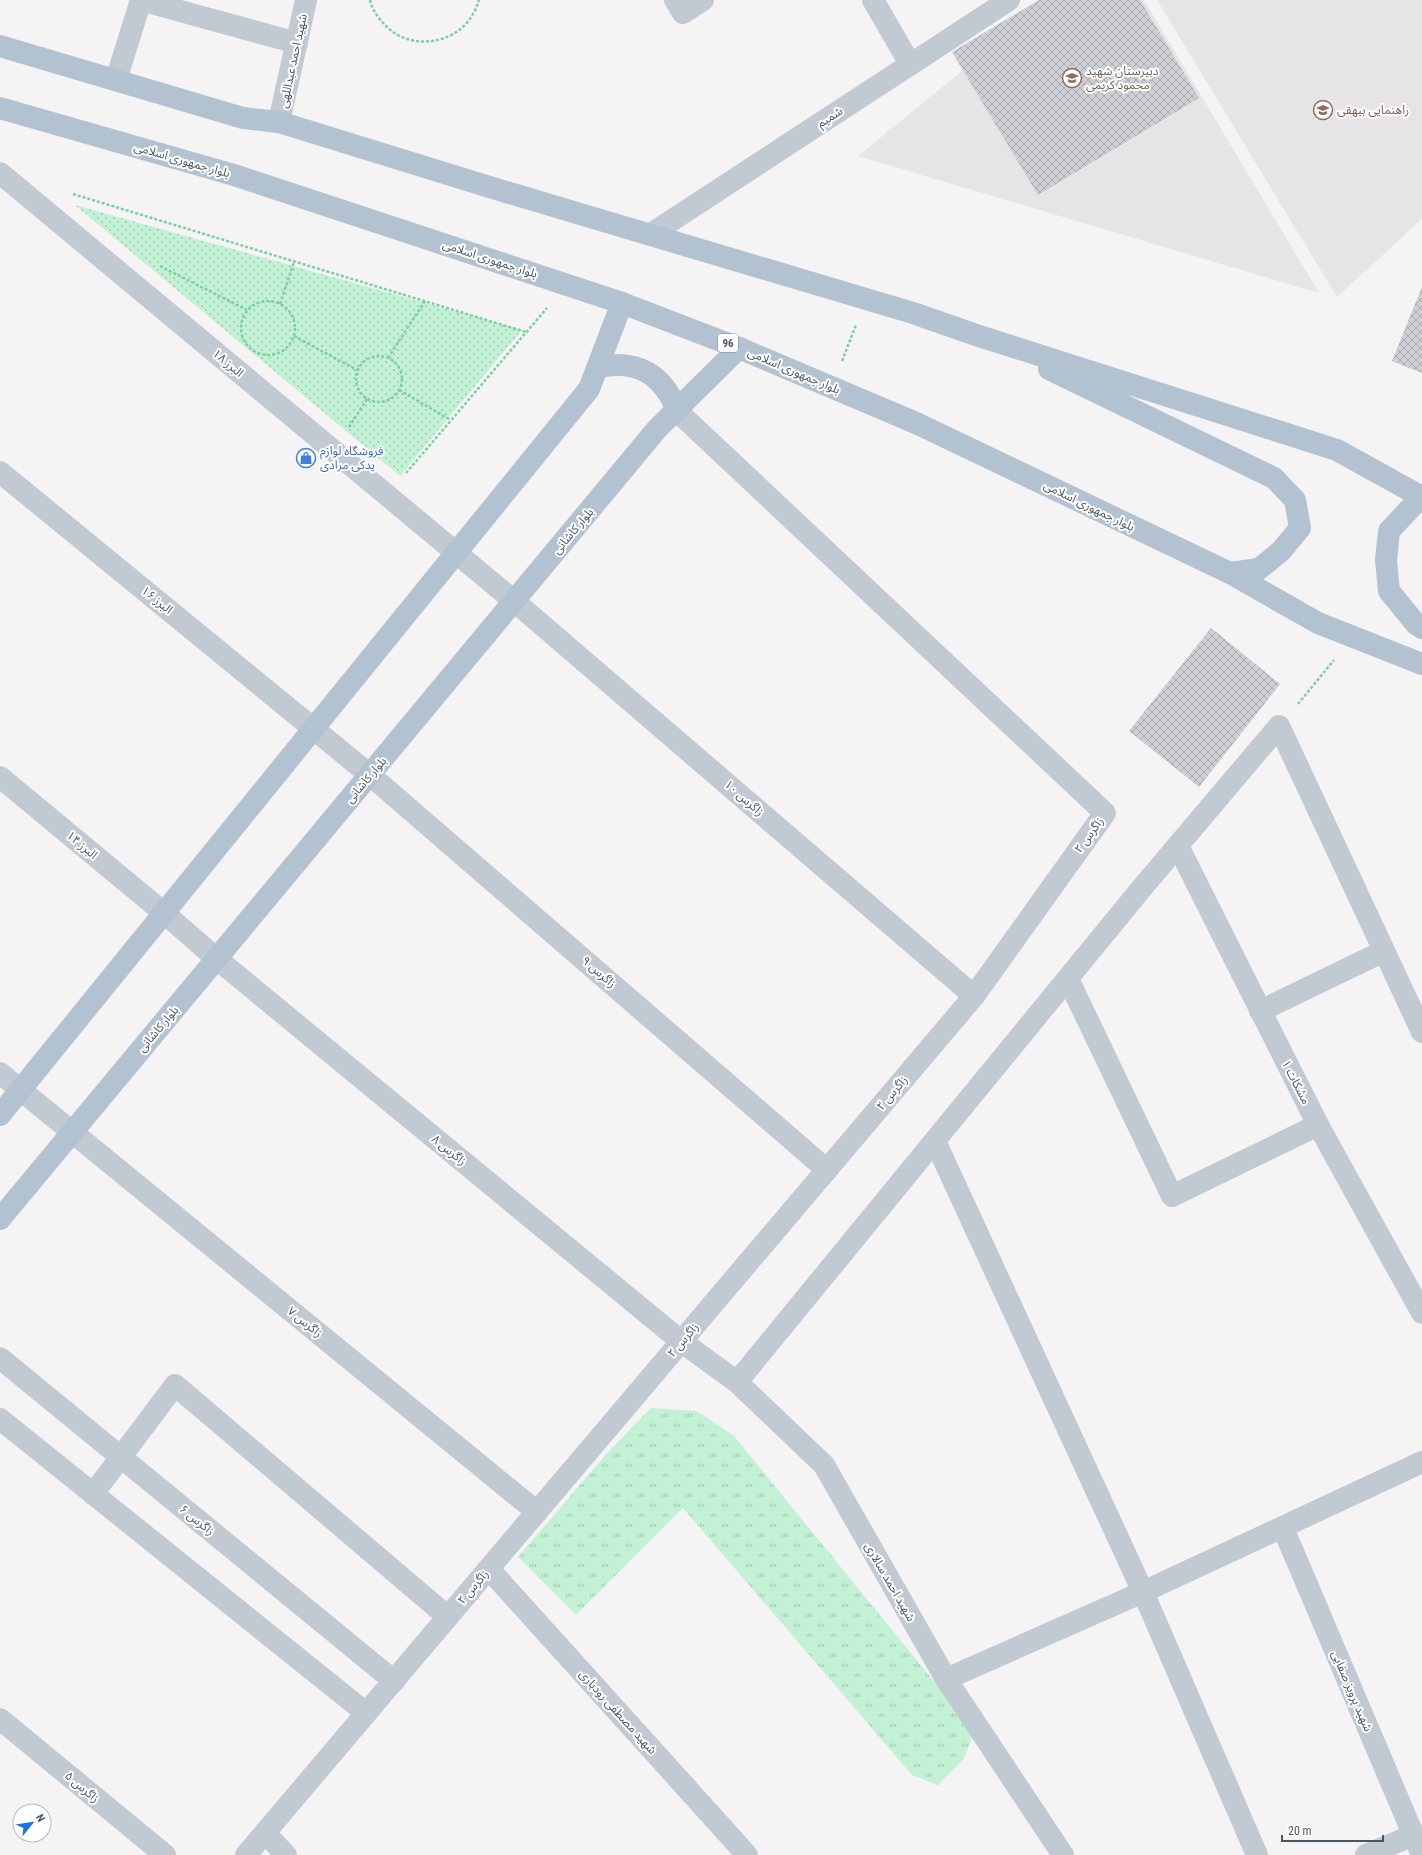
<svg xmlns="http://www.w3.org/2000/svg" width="1422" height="1855" font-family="'Roboto Condensed','Noto Sans Arabic',sans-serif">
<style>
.education{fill:#e6e4e5}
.grass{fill:url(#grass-tufts)}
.park{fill:url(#park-dots)}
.building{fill:url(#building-cross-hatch)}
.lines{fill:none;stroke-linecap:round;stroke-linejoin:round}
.path{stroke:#7ad0a6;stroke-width:2.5;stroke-dasharray:3 2;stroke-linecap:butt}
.minor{stroke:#c1cad2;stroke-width:22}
.major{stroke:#b3c2d1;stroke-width:22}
.labels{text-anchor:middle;stroke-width:4;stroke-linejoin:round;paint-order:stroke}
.shield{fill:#fff;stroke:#808990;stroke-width:1}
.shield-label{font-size:11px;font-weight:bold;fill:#4a5661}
.street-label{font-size:12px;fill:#4a5661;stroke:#fff}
.education-label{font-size:12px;fill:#785e54;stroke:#fff;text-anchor:start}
.shop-label{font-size:12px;fill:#366cbe;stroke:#fff;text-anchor:start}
</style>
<defs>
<pattern id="grass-tufts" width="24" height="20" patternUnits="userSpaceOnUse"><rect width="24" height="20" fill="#c3f1d5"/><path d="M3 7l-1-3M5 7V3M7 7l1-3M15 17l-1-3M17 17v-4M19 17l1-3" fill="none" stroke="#a0c6b0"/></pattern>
<pattern id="park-dots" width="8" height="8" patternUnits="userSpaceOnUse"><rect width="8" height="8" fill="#c3f1d5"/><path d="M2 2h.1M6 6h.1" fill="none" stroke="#a0c6b0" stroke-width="1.8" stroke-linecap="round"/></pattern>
<pattern id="building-cross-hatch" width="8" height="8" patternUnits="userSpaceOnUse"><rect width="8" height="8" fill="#cdcfd5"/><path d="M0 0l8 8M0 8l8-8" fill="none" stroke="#a8abb0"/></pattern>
</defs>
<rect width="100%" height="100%" fill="#f5f3f3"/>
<g class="education">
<path d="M1049,0H1144L1319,293L858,156Z"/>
<path d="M1157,0H1422V219L1337,297Z"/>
</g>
<path class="grass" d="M651,1408L697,1411L734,1436L958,1711L973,1736L963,1760L938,1785L912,1775L683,1508L576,1615L518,1557L609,1451Z"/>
<path class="park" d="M75,205L522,330L400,476Z"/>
<g class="building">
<path d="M1039,0H1140L1199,98L1038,195L952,52Z"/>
<path d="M1422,287V373L1392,361Z"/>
<path d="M1211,628L1280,684L1199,787L1129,731Z"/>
</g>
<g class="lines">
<g class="path">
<path d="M370,0C372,10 379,19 386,26C410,51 456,45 473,14C476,10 477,5 479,0"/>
<path d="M73,194L526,332"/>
<path d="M160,266L247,310"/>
<circle cx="268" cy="328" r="27"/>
<path d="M280,304L294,262"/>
<path d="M294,336L357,370"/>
<circle cx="379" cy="379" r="23"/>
<path d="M388,358L425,301"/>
<path d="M842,361L856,325"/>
<path d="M399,390L451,420"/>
<path d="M349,427L367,399"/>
<path d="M406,473L547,308"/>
<path d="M1298,704L1334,660"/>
</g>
<g class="minor">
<path d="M140,0L297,43"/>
<path d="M675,0L683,13L703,0"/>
<path d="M873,0L910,64"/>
<path d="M116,80L141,0"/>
<path d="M279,122L306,0"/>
<path d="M0,173L514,601L974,996"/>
<path d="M651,234L1009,0"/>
<path d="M0,472L370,775L827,1170"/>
<path d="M0,777L164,913L217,959L682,1342L737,1382L824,1465L946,1679L1063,1855"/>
<path d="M1178,846L1318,1125L1422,1313"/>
<path d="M1068,979L1172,1196L1318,1125"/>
<path d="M1260,1011L1384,951"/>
<path d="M0,1073L537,1512"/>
<path d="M935,1141L1143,1592L1257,1855"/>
<path d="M0,1358L394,1681"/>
<path d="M737,1382L1141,889L1279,726L1422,1032"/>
<path d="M0,1419L366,1713"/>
<path d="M93,1494L175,1385L448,1617"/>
<path d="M1283,1528L1422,1855"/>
<path d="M489,1569L747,1855"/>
<path d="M946,1679L1143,1592L1422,1462"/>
<path d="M0,1719L165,1855"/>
<path d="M265,1833L286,1855"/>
<path d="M246,1855L974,996L1105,813L677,411"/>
<path d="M1366,1855L1414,1835"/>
</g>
<g class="major">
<path d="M0,46L243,118L279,122L496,189L913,313L976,335L1337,450L1422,497"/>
<path d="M0,108L234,175L622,303L739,348L916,423L1230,573L1318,623L1422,664"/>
<path d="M598,367C637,359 663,374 677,411"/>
<path d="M1049,369L1274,478L1295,500L1300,528L1281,551L1259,569L1230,573"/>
<path d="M1421,497L1389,531L1386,560L1389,591L1416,624L1422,628"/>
<path d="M0,1115L589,389L622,303"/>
<path d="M0,1219L657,429L739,348"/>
</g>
</g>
<defs>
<symbol id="school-ring" viewBox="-11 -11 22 22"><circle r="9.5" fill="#fff" stroke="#8d6e63" stroke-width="1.5"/><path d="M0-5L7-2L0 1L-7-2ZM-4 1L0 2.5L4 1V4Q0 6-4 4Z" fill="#8d6e63"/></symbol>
<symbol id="shop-ring" viewBox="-11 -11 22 22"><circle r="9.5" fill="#fff" stroke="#3f7fe0" stroke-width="1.5"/><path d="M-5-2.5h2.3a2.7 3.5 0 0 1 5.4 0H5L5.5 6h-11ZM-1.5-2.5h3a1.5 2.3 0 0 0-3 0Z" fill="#3f7fe0"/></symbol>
</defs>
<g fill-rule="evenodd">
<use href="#school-ring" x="1061" y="67" width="22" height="22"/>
<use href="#school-ring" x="1312" y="99" width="22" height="22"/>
<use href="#shop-ring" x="295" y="447" width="22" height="22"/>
</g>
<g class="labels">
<rect class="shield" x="718" y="334" width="20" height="18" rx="3"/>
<g class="shield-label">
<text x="728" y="347">96</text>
</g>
<g class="street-label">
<text transform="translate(293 61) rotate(-78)" y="4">شهید احمد عبداللهی</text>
<text transform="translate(830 117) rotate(-33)" y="4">شمیم</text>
<text transform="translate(182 160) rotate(16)" y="4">بلوار جمهوری اسلامی</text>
<text transform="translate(490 259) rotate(18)" y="4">بلوار جمهوری اسلامی</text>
<text transform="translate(228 363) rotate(40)" y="4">البرز ۱۸</text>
<text transform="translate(794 371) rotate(23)" y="4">بلوار جمهوری اسلامی</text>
<text transform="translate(1089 506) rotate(26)" y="4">بلوار جمهوری اسلامی</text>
<text transform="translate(573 531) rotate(-50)" y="4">بلوار کاشانی</text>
<text transform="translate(157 600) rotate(39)" y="4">البرز ۱۶</text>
<text transform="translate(366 780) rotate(-50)" y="4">بلوار کاشانی</text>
<text transform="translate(744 798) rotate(41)" y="4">زاگرس ۱۰</text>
<text transform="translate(1089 835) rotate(-54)" y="4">زاگرس ۲</text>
<text transform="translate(82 845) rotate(40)" y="4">البرز ۱۴</text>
<text transform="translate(599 972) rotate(41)" y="4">زاگرس ۹</text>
<text transform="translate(158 1029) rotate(-50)" y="4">بلوار کاشانی</text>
<text transform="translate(1296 1082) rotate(63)" y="4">مشکات ۱</text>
<text transform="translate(892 1093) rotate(-50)" y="4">زاگرس ۲</text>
<text transform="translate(449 1150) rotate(39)" y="4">زاگرس ۸</text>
<text transform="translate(305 1322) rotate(39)" y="4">زاگرس ۷</text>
<text transform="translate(683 1340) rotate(-50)" y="4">زاگرس ۲</text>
<text transform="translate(197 1520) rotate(39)" y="4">زاگرس ۶</text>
<text transform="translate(890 1582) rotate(60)" y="4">شهید احمد سالاری</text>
<text transform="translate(473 1587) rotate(-50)" y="4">زاگرس ۲</text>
<text transform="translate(1352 1691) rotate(67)" y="4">شهید پرویز صفایی</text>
<text transform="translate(618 1712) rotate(48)" y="4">شهید مصطفی رودباری</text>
<text transform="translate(82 1787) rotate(40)" y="4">زاگرس ۵</text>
</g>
<g class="education-label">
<text x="1086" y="75">دبیرستان شهید<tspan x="1086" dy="14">محمود کریمی</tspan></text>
<text x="1337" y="114">راهنمایی بیهقی</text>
</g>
<g class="shop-label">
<text x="320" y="455">فروشگاه لوازم<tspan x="320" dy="14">یدکی مرادی</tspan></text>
</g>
</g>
<g transform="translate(32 1823) rotate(60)"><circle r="19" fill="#ffffff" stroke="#b7bbc0"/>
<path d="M0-3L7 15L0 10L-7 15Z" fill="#1a73e8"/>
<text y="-6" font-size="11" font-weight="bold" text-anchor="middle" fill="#4a5661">N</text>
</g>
<path d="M1282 1835v6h101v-6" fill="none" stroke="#4a5661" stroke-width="2"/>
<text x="1288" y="1835" font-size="12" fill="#4a5661" stroke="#ffffff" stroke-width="3" paint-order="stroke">20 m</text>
</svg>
